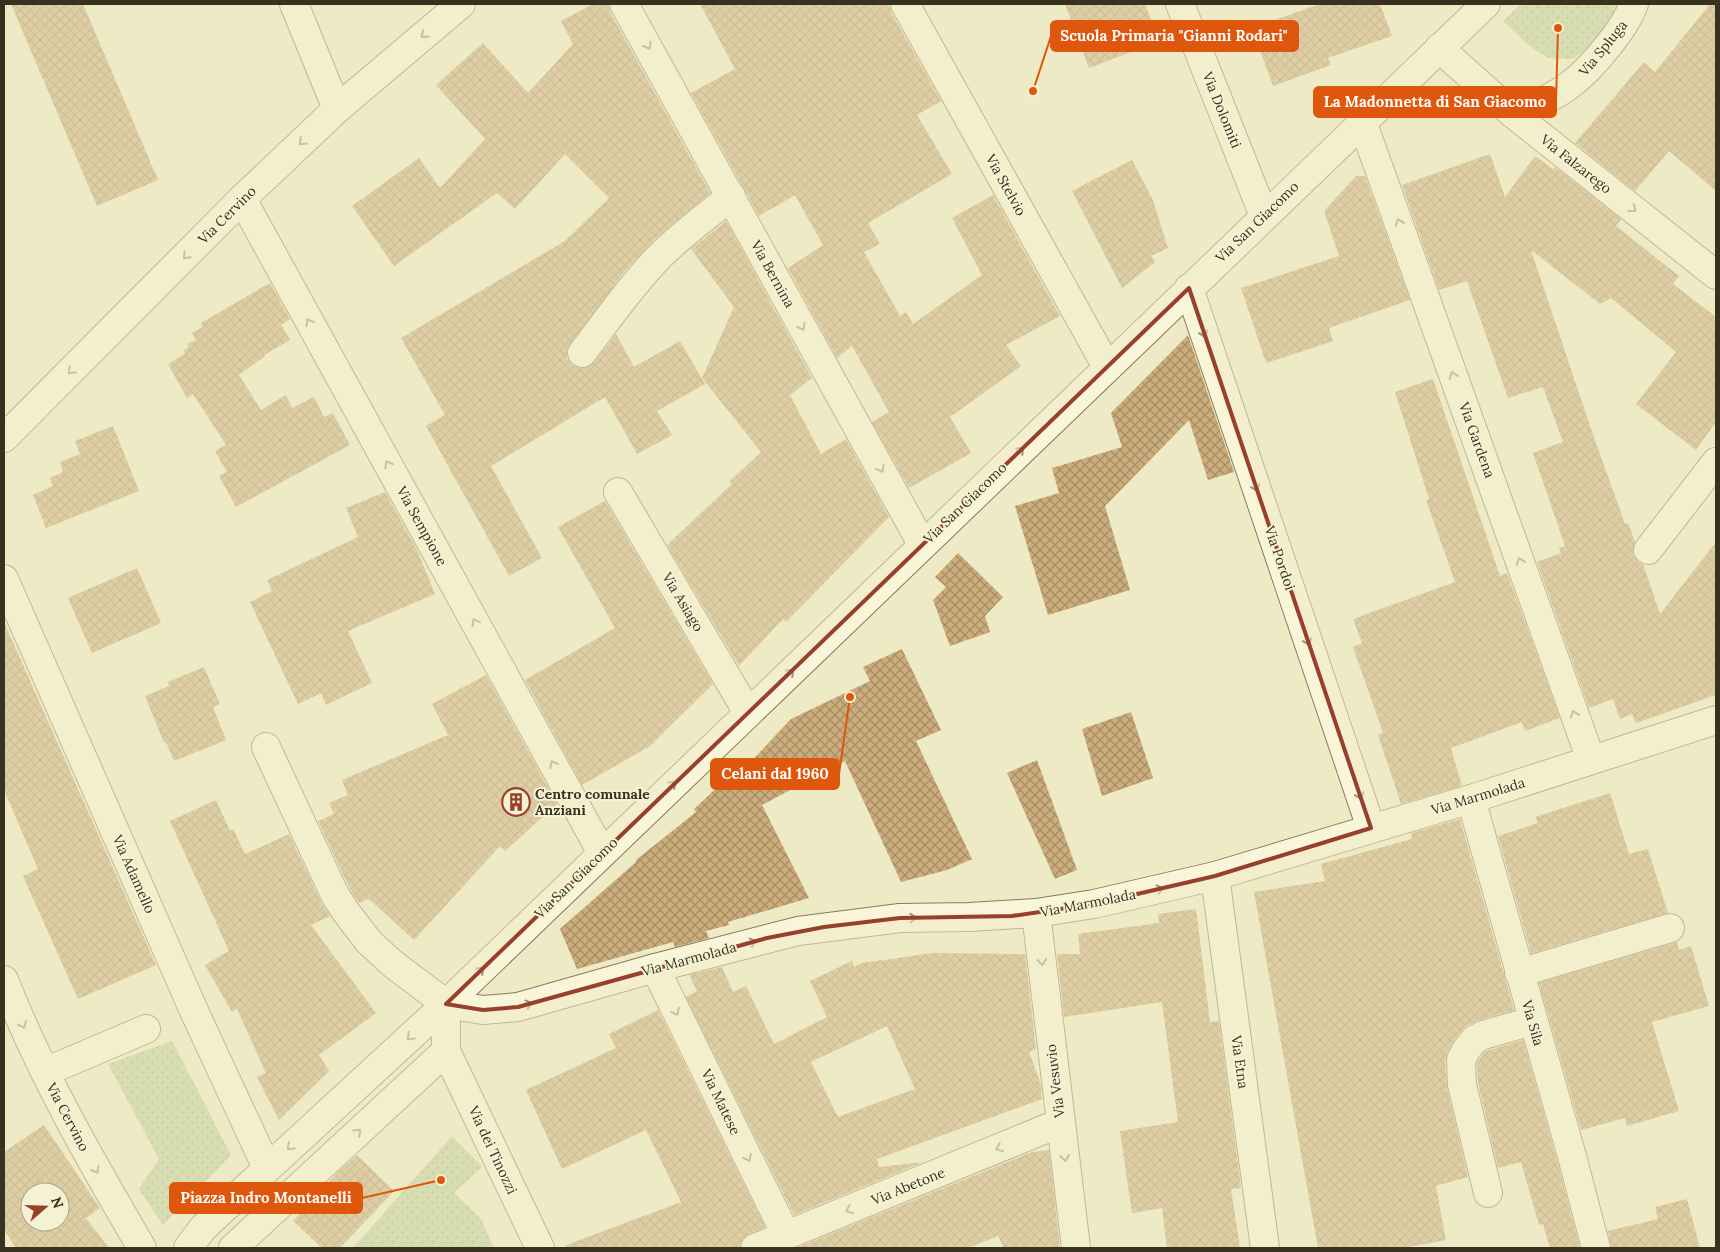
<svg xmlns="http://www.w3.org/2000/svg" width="1720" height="1252" font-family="Lora,serif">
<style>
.park{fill:url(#park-dots)}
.building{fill:url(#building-cross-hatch);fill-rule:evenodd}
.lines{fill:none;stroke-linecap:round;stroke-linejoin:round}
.minor-casing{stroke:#887c5b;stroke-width:30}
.minor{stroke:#f8f5d8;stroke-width:28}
.oneway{stroke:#98937c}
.marked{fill:none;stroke:#97412c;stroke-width:4;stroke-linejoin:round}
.labels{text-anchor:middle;stroke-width:4;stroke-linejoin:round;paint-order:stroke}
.street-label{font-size:14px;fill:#39311f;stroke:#f5f2d4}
.poi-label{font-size:14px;font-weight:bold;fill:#39311f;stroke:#f5f2d4;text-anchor:start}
.leader{fill:none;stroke:#df570d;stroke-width:2}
.callout-dot{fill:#df570d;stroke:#f5f2d4;stroke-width:2}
.callout{fill:#df570d;stroke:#df570d;stroke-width:2}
.callout-label{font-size:15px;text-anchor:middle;font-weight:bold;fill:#fff}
</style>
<defs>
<pattern id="park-dots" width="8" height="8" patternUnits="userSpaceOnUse" patternTransform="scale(1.25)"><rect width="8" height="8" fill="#bc9"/><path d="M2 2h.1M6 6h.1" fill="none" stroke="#99a67c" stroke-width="1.8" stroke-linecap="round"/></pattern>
<pattern id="building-cross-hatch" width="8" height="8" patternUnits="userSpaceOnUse" patternTransform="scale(1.25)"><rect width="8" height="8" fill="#cbad7b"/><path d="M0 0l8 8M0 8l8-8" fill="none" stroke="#a68d64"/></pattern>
</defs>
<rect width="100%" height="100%" fill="#eeeac5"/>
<g class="park">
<path d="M1521,4H1617V9L1597,42L1573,59L1548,58L1531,47L1503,21Z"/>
<path d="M172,1041L231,1155L163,1225L139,1189L159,1159L108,1064Z"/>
<path d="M452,1136L482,1167L454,1193L481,1219L494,1248H353Z"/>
</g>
<g class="building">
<path d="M11,4H83L158,180L97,206Z"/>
<path d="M593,4H608L610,12L710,193L655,239L625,271L570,344L567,351V359L572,365L580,368L588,367L594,362L616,334L634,367L680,341L705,384L657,411L672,435L637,454L605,397L491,466L542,558L509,576L426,426L445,415L401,338L565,241L609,198L565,154L515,209L497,193L394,266L352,206L419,158L440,188L485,139L436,85L483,43L528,93L573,44L561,21Z"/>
<path d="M700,4H889L891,12L941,101L917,115L952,174L868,223L880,244L864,252L900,316L906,312L913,324L982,275L952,218L993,195L1060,316L1006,345L1021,366L950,417L971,453L909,488L872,422L889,412L852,346L837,358L788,268L823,245L795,195L759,216L691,93L735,69Z"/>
<path d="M1065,4H1145L1160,41L1089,68Z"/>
<path d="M1320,4H1380L1392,36L1328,58L1331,65L1273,86L1252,28Z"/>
<path d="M1710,4H1716V191L1669,151L1635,191L1575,143L1644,62L1655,72Z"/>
<path d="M1490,154L1505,197L1535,156L1553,169L1555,167L1621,219L1616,226L1679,276L1673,284L1716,317V422L1696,450L1636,404L1676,352L1611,298L1600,304L1531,250L1590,426L1625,524L1628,523L1635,542L1633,548V555L1638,562L1643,564L1660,614L1716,542V695L1636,723L1632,714L1620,719L1613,699L1589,708L1537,562L1561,553L1559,548L1565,546L1533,453L1563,442L1543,387L1508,398L1467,281L1439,290L1402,185Z"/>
<path d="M1132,160L1153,200L1168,248L1151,256L1155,262L1122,288L1072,191Z"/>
<path d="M1356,176H1365L1410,300L1329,328L1333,341L1266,363L1241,288L1339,256L1324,211Z"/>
<path d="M726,221L812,378L790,395L821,454L846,439L889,517L786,622L783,619L739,666L667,545L732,484L730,481L761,452L702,378L734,307L691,249Z"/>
<path d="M270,283L290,319L281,325L290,340L264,355L265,356L239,375L261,410L286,395L292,408L314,397L324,417L333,413L350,445L236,507L219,476L227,472L215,451L226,445L193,394L187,398L168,364L185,354L183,350L189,347L187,344L196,340L192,333L203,327L201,323Z"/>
<path d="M1188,335L1234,472L1208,480L1189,420L1105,506L1130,590L1048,615L1015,506L1059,493L1052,468L1122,447L1111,413Z"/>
<path d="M1433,379L1500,576L1507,573L1560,718L1525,731L1522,722L1451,748L1462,786L1401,804L1378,735L1383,733L1353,647L1362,643L1353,619L1455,582L1426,500L1429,499L1395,392Z"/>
<path d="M113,426L139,491L46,528L33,495L53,486L50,478L63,472L60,462L80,454L75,441Z"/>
<path d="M385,492L417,550L435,594L348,631L372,683L326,705L321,693L298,704L250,602L272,591L267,580L358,537L346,508Z"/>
<path d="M605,501L713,684L650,746L582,785L525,680L615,628L558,527Z"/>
<path d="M958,553L1003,597L985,616L990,632L950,646L933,600L946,587L935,577Z"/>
<path d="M137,568L161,623L92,653L68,598Z"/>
<path d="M4,622L156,965L78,999L23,876L38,869L4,790Z"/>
<path d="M902,649L941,730L916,741L972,859L947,870L901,882L845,761L762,805L809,898L728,922L729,925L706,931L709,938L675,947L673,942L577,969L560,929L636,862V860L696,812L694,809L742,764L744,769L791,719L870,681L863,667Z"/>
<path d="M204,667L220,704L213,707L226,740L174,761L166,742L164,743L145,696L169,686L168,682Z"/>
<path d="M486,675L557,804L505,851L500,846L414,940L369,899L359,903L349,887L318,821L334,814L329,803L348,795L342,780L448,735L432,704Z"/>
<path d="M1131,712L1153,778L1102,796L1082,729Z"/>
<path d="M1037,760L1077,870L1055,879L1007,773Z"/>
<path d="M1610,793L1629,854L1648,849L1668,913L1531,953L1498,836L1538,823L1535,817Z"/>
<path d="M216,800L230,831L233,829L245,854L289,834L321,902L330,916L311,925L376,1013L319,1055L329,1071L279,1120L257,1077L266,1073L237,1009L232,1012L205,965L229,951L170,821Z"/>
<path d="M1460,819L1514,1010L1479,1020L1466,1026L1454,1040L1447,1053L1445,1061L1447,1088L1468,1177L1436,1186L1446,1240L1403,1248H1318L1254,892L1325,881L1321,864L1412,839L1411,833Z"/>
<path d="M1196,909L1210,1022L1219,1021L1241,1188L1231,1189L1240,1248H1167L1162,1208L1132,1213L1120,1131L1178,1122L1162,1002L1064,1017L1057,954H1080L1078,934L1159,923L1158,914Z"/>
<path d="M1677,942L1679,950L1691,946L1709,1006L1652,1022L1679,1111L1627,1126L1625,1118L1581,1130L1539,983Z"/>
<path d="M933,953L1025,954L1036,1049L1029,1052L1041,1085L1042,1099L877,1159L879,1167L923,1162L794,1215L686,997L697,991L689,975L722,967L733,992L746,986L774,1044L827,1017L810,981L852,961L854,967L862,963ZM887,1026L915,1089L838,1117L811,1062Z"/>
<path d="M658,1010L765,1227L749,1234L743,1238L740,1248H566V1245L681,1202L646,1130L562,1169L526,1090L616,1048L609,1034Z"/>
<path d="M1523,1040L1558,1164L1580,1248H1550L1543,1224L1539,1225L1521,1162L1498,1168L1478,1083L1477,1063L1484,1052L1489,1050Z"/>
<path d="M44,1125L100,1208L86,1218L109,1248H16L4,1230V1152ZM30,1192H60V1222H30Z"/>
<path d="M1049,1150L1060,1248H1004L998,1236L968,1248H796L1032,1152Z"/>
<path d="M357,1155L394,1191L340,1248H322L293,1221L339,1171Z"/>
<path d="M1687,1199L1700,1248H1611L1608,1231L1658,1219L1655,1207Z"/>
</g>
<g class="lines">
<defs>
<g id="minor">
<path d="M294,4L337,109"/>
<path d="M624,4L922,544"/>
<path d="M905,4L1107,367"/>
<path d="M1180,4L1264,216"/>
<path d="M1439,48L1512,113L1716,275"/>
<path d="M1512,113C1556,99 1580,82 1608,46C1619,32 1628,20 1634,4"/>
<path d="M1362,121L1591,760"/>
<path d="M242,199L602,853"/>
<path d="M1189,288L1371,828"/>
<path d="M582,353C606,322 629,288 657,259C679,236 706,217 731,196"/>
<path d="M4,438L242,199L337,109L461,4"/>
<path d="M618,492L748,713"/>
<path d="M1648,550L1716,462"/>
<path d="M4,579L194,1011L267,1168"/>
<path d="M266,747L335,895L346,912L369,942L393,964L446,1004L483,1010L518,1007L655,968L798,931L900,918L969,917L1036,913L1094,904L1215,876L1471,799L1716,720"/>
<path d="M1471,799L1573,1160L1596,1248"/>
<path d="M1215,876L1265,1248"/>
<path d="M1036,913L1076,1248"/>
<path d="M655,968L786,1235"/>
<path d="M1519,973L1670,928"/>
<path d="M4,980C41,1074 91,1161 142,1248"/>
<path d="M446,1051L540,1248"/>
<path d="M45,1072L146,1029"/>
<path d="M1488,1193L1462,1085L1461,1060L1466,1050L1474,1040L1483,1035L1532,1021"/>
<path d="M188,1248L203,1228L218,1214L446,1004L1486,4"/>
<path d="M233,1248L446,1051V1004"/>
<path d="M755,1248L1060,1123"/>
</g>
</defs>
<use href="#minor" class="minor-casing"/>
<use href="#minor" class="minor"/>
</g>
<defs><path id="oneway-chevron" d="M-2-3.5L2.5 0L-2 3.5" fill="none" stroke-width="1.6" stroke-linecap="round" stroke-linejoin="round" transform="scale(1.25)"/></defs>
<g class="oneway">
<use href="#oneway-chevron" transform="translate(424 35) rotate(140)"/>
<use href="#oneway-chevron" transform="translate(648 46) rotate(61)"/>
<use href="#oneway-chevron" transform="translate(302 142) rotate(137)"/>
<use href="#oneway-chevron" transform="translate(1633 209) rotate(38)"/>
<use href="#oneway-chevron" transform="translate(1399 222) rotate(-110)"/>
<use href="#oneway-chevron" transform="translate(186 256) rotate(135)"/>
<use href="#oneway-chevron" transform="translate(309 322) rotate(-119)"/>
<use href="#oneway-chevron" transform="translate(802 327) rotate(61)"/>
<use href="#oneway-chevron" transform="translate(1204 334) rotate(71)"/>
<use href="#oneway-chevron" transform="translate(71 371) rotate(135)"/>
<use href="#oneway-chevron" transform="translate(1453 375) rotate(-110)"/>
<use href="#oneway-chevron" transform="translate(1021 450) rotate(-44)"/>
<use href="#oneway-chevron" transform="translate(388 464) rotate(-119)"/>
<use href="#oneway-chevron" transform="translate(881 469) rotate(61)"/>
<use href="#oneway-chevron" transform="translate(1256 488) rotate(71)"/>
<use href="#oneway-chevron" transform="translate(1520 561) rotate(-110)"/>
<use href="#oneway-chevron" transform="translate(475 622) rotate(-119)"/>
<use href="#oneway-chevron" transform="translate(1308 642) rotate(71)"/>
<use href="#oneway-chevron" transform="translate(791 672) rotate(-44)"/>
<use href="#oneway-chevron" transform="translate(1574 714) rotate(-110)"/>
<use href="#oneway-chevron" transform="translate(553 764) rotate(-119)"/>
<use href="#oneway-chevron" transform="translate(673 784) rotate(-44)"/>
<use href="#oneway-chevron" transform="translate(1360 796) rotate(71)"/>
<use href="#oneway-chevron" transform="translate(1160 889) rotate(-13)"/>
<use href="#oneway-chevron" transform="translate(913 918) rotate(-2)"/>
<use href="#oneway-chevron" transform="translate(753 942) rotate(-15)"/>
<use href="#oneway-chevron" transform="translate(1042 962) rotate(83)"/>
<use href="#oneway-chevron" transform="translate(481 970) rotate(-44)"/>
<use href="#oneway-chevron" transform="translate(529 1004) rotate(-15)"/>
<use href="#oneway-chevron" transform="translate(676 1012) rotate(64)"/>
<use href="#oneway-chevron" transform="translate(23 1025) rotate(66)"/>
<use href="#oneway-chevron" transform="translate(410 1037) rotate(137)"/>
<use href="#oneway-chevron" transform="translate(358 1132) rotate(-43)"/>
<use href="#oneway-chevron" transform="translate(290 1147) rotate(137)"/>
<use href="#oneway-chevron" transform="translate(999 1148) rotate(158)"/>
<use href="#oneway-chevron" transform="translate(748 1158) rotate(64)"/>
<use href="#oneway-chevron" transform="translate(1065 1158) rotate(83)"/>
<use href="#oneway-chevron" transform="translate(96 1170) rotate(60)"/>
<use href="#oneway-chevron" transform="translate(849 1210) rotate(158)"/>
</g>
<path d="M0 0H1720V1252H0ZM1189,288L1371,828L1215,876L1094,904L1012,916L900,918L824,927L767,938L518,1007L483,1010L446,1004Z" fill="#eeeac5" fill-opacity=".55" fill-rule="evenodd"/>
<path class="marked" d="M1189,288L1371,828L1215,876L1094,904L1012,916L900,918L824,927L767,938L518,1007L483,1010L446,1004Z"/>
<defs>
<symbol id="building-ring" viewBox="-11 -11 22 22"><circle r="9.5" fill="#f5f2d4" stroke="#97412c" stroke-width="1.5"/><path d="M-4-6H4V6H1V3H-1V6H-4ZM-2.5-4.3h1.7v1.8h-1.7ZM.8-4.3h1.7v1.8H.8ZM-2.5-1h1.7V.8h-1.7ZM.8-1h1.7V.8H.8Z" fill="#97412c"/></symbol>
</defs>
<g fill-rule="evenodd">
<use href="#building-ring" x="500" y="786" width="32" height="32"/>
</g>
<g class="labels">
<g class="street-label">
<text transform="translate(1603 48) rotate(-51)" y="5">Via Spluga</text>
<text transform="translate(1222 110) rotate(68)" y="5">Via Dolomiti</text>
<text transform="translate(1576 164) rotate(38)" y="5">Via Falzarego</text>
<text transform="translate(1006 185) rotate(61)" y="5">Via Stelvio</text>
<text transform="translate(227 215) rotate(-45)" y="5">Via Cervino</text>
<text transform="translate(1257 222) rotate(-44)" y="5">Via San Giacomo</text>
<text transform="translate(773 274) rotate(61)" y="5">Via Bernina</text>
<text transform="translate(1477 440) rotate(70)" y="5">Via Gardena</text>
<text transform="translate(965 503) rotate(-44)" y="5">Via San Giacomo</text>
<text transform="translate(422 526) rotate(61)" y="5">Via Sempione</text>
<text transform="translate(1280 558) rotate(71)" y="5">Via Pordoi</text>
<text transform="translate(683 602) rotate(59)" y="5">Via Asiago</text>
<text transform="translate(1478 796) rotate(-17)" y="5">Via Marmolada</text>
<text transform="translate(134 874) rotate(66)" y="5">Via Adamello</text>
<text transform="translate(576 878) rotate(-44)" y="5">Via San Giacomo</text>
<text transform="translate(1088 903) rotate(-11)" y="5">Via Marmolada</text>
<text transform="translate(689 959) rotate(-15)" y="5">Via Marmolada</text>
<text transform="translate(1533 1023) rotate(74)" y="5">Via Sila</text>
<text transform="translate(1240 1062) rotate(82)" y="5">Via Etna</text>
<text transform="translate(1055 1081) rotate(-97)" y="5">Via Vesuvio</text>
<text transform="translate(721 1102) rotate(64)" y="5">Via Matese</text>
<text transform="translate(68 1117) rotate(62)" y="5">Via Cervino</text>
<text transform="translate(493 1150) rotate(65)" y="5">Via dei Tinozzi</text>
<text transform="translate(908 1186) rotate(-22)" y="5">Via Abetone</text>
</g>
<g class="poi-label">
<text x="535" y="799">Centro comunale<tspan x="535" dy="16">Anziani</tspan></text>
</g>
</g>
<path class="leader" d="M1033 91L1051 36M1558 28L1556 102M850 697L839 774M441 1180L362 1198"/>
<g class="callout-dot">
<circle cx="1033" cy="91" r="5"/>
<circle cx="1558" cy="28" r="5"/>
<circle cx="850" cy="697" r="5"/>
<circle cx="441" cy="1180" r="5"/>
</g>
<g class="callout">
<rect x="1051" y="21" width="247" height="30" rx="5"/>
<rect x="1314" y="87" width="242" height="30" rx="5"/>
<rect x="711" y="759" width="128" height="30" rx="5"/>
<rect x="170" y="1183" width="192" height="30" rx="5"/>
</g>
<g class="callout-label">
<text x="1174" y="41">Scuola Primaria "Gianni Rodari"</text>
<text x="1435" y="107">La Madonnetta di San Giacomo</text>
<text x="775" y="779">Celani dal 1960</text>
<text x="266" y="1203">Piazza Indro Montanelli</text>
</g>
<rect width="1720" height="1252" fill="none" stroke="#39311f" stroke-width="10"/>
<g transform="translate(45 1207) rotate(70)"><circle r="24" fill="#f5f2d4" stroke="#aaa58c"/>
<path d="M0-4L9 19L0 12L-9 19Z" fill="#97412c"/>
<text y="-8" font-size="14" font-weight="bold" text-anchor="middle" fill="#39311f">N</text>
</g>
</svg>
